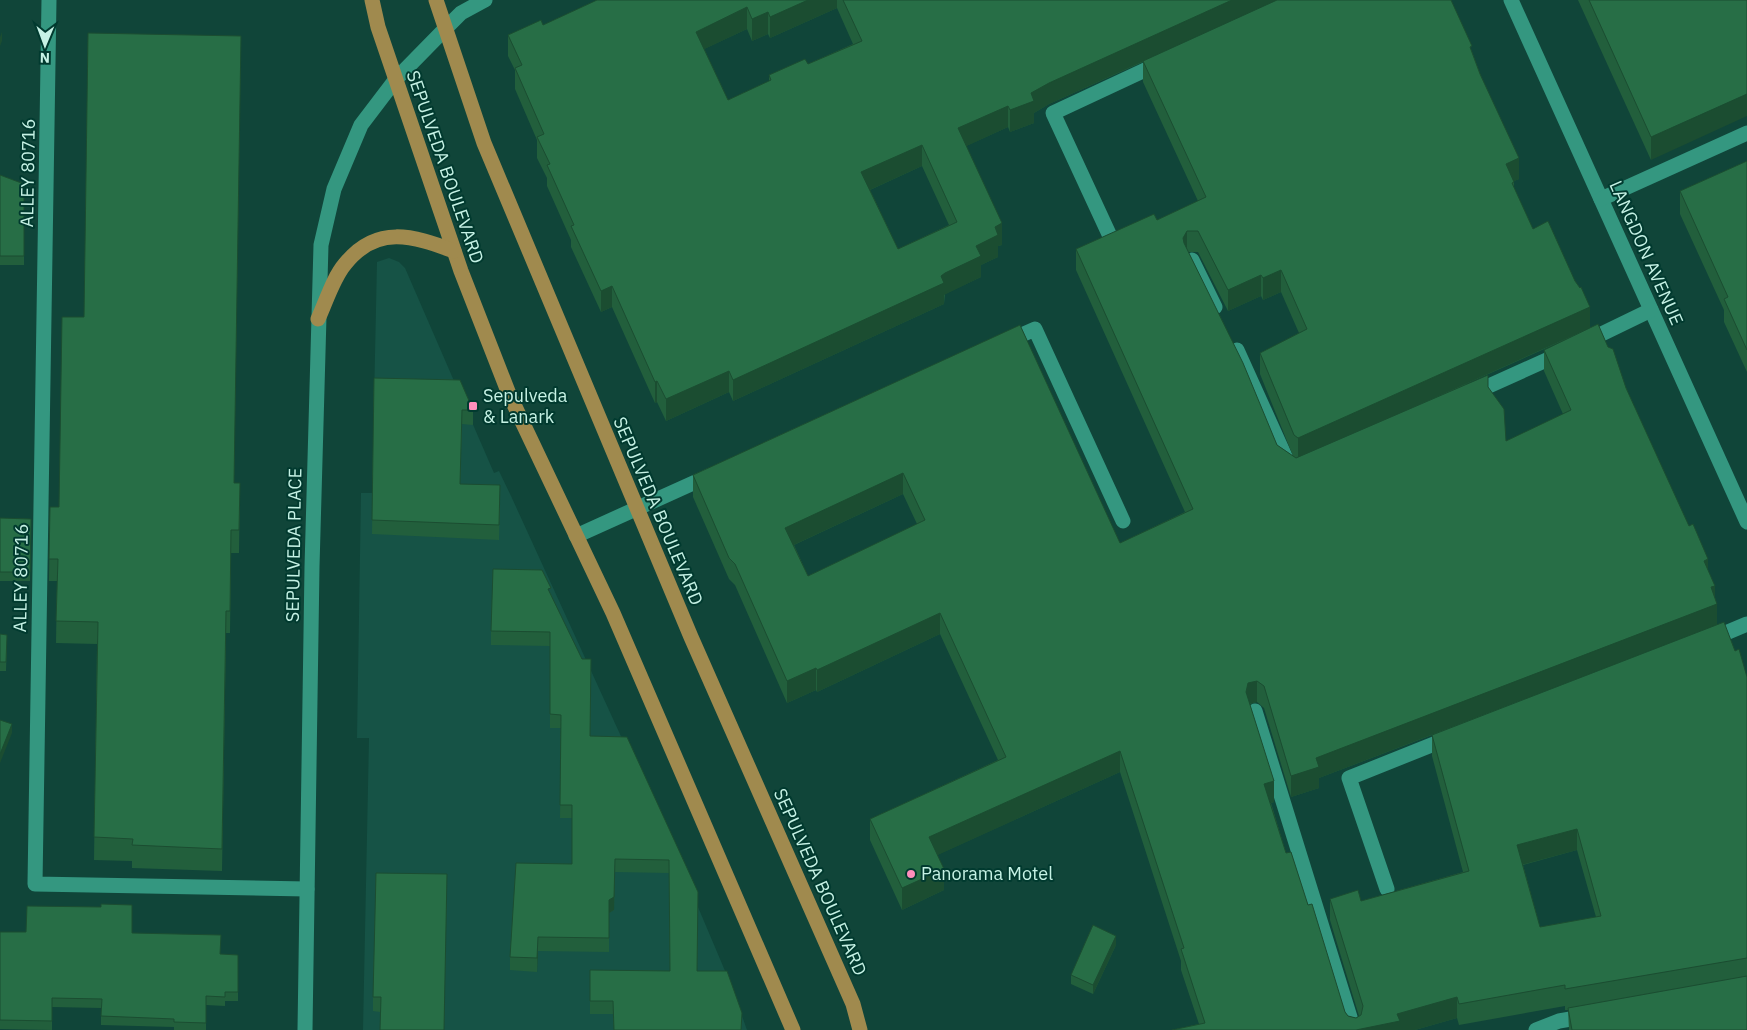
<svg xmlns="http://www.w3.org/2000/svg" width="1747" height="1030" font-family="'IBM Plex Sans',sans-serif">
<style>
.built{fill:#165346}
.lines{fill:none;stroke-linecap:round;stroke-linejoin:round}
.minor{stroke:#349780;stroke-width:15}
.major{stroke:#a08a4e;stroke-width:15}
.wall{fill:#225f3c;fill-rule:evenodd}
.shaded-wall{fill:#1b4d31}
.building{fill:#276e46;stroke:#1b4d31;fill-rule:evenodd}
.poi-dot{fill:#fe8ebc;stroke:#013a2f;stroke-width:2}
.labels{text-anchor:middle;stroke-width:4;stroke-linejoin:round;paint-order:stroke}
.street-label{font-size:18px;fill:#c6f2e5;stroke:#013a2f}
.poi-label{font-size:18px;fill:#c6f2e5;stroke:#013a2f;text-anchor:start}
</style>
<rect width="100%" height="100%" fill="#104539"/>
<path class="built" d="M389,258L399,262L405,268L494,473L499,471L511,496L684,874L731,985L747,1030H363L369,738H357L361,493H372L377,262Z"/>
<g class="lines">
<g class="minor">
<path d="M49,0L35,884L307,889"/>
<path d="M1511,0L1747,522"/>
<path d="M1601,199L1747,133"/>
<path d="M1109,234L1053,113L1160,63"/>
<path d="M1192,260L1215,307"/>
<path d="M1006,342L1035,329L1123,521"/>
<path d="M1585,342L1651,310"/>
<path d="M1237,350L1289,465"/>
<path d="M1471,394L1562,353"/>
<path d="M576,536L711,475"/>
<path d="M1709,640L1747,624"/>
<path d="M1255,711L1354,1030"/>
<path d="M1387,889L1349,778L1449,738"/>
<path d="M305,1030L312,567L321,245L334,189L361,125L396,79L446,28L461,13L485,0"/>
<path d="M1536,1030L1559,1021L1588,1016"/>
</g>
<g class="major">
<path d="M372,0L378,27L461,271L509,394L613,613L793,1030"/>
<path d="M436,0L484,143L691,637L853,1004L860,1030"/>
<path d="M318,319C326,302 333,278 345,264C377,224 413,236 454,251"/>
</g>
</g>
<g class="wall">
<path d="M597,0H1451L1472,52L1519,179L1514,181V189L1533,229L1626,388L1708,571L1715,597L1717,624L1735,651L1747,677V1030H1569L1568,1010H1565V1006L1459,1025L1457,1018L1415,1030H1172L1199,1024L1181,970V961L1120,772L937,855L944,890L902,910L870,840V819L998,760L940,634L817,692L816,690L787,703L735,585L729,579L693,497V475L1020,325L1120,543L1185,512L1076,270V249L1157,220L1198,201L1143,82V62L1049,104L1034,113V123L1010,132L1008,127L966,146L1002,245L998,246V257L981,265V277L945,294L944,304L733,401L729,392L666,421L657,402L655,403L612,307L601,312L571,247V240L547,186V178L537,158V140L515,89V70L508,56V35L543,25ZM837,8L853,44L808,64L769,75V81L728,100L704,49L747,29L752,41L768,34L770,38ZM922,166L949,225L898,249L870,190ZM1188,252H1198L1228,311L1261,296L1263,300L1281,292L1299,333L1260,353V374L1293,456L1277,445ZM1569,338L1544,350V371L1563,414L1506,441L1488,387L1466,384ZM903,494L917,524L808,576L794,545ZM1257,702L1264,708L1291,797L1319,788V778L1432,735V756L1463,872L1361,901L1330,899V920L1359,1016L1356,1018L1348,1016L1345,1012L1308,905L1286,853L1271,803L1274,802L1250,704ZM1577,850L1596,917L1540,927L1523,865Z"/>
<path d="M1578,0H1747L1651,160Z"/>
<path d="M1747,161V372L1724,322V310L1680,214V191Z"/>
<path d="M0,175L24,184V265H0Z"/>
<path d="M374,378L473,410V425L462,424L460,484L500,499L499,540L372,534Z"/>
<path d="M234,483H240L239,553H231L230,633H226L222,871L132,868V861L94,860L97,644L56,643L57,581H49L50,507H59Z"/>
<path d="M0,518L31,519L30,581H0Z"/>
<path d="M551,594L590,736L698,892L697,971L742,1030H614L613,1014H590V970L670,971L669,873L615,872L614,910L609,913V952L538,951L537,972L510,970V957L572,864V818H560L561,728H550V646L491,645V631Z"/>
<path d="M0,634L7,635L6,671H0Z"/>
<path d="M447,874L380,1012L373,1011V997Z"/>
<path d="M0,932L132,933L221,954L238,955V1001H225V1006L206,1005V1030H174V1027L101,1025V1008L52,1007V1030L0,1029Z"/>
<path d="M1116,945L1093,994L1071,984V975Z"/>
</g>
<g class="shaded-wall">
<path d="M808,0H837V8L770,38V17Z"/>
<path d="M1232,0H1278L1049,104L1034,113V123L1010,132V110L1031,93L1049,83Z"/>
<path d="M747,7V29L696,53V32Z"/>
<path d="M768,12V34L752,41V19Z"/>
<path d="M2,32V41L0,46V37Z"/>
<path d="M1747,94V116L1651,160V137Z"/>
<path d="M1008,106V127L958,150V128Z"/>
<path d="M922,145V166L861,194V172Z"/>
<path d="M1519,158V179L1506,185V164Z"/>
<path d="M1002,223V245L998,246V257L981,265V277L944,295V304L733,401V380L941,276L976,246L995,227Z"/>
<path d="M1187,231V252L1183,259V238Z"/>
<path d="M1281,270V292L1263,300V278Z"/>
<path d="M1261,275V296L1228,311V290Z"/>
<path d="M612,286V307L601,312V291Z"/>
<path d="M1590,307V328L1298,459V438Z"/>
<path d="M729,371V392L666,421V399Z"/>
<path d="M657,381V402L655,403V382Z"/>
<path d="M903,473V494L785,549V528Z"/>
<path d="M1708,559V580L1704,561Z"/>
<path d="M1715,586V605L1717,604V625L1319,778V788L1291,797V776L1316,758Z"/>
<path d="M940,613V634L817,692V670Z"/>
<path d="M816,668V690L787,703V681Z"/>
<path d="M1257,681V702L1248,704L1246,692L1248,683Z"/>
<path d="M12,724V733L0,763V754Z"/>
<path d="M1120,751V772L929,859V837Z"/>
<path d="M1274,781V802L1264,805V784Z"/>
<path d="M1577,829V850L1517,866V845Z"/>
<path d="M615,859L614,910L609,913V900Z"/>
<path d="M944,869V890L902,910V888Z"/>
<path d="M1116,936V945L1093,994V985Z"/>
<path d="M538,937V951L537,972V958Z"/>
<path d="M1457,997V1018L1415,1030H1356L1397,1014Z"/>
</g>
<g class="building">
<path d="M597,0H808L770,17L768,12L752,19L747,7L696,32L728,100L771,80L769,75L805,59L808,64L862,41L843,0H1232L1049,83L1031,93L1034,101L1010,110L1008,106L958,128L1002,223L995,227L998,235L976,246L981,256L945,273L941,276L944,283L733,380L729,371L666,399L657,381L655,382L612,286L601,291L571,226L574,225L547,165L550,164L537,137L544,134L515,68L522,65L508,35L541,20L543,25ZM922,145L957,222L898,249L861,172Z"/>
<path d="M1277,0H1451L1472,46L1470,47L1480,74L1519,158L1506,164L1514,182L1512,183L1533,229L1548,221L1575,281L1580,288L1581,287L1590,307L1298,438L1294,435L1260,353L1307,329L1281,270L1263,278L1261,275L1228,290L1198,231H1187L1183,238L1184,243L1243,363L1277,445L1296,458L1488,375V387L1504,409L1506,441L1571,410L1544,350L1598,324L1608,347L1613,349L1626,388L1689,526L1693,524L1708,559L1704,561L1715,586L1711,587L1717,604L1316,758L1319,767L1291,776L1264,686L1257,681L1248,683L1246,692L1274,781L1264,784L1286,853L1291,852L1308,905L1312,904L1345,1012L1348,1016L1356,1018L1361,1015L1363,1006L1330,899L1358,890L1361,901L1469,871L1432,735L1724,622L1735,651L1739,649L1747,677V958L1565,989V985L1459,1004L1457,997L1397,1014L1400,1021L1356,1030H1172L1205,1023L1181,949L1184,948L1120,751L929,837L944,869L902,888L870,819L1006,757L940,613L817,670L816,668L787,681L735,564L729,558L693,475L1020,325L1120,543L1193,509L1076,249L1154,214L1157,220L1206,197L1143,61ZM903,473L925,520L808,576L785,528ZM1577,829L1601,916L1540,927L1517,845Z"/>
<path d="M1589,0H1747V94L1651,137Z"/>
<path d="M88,33L241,36L234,483H240L239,530H231L230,611H226L222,849L132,845L133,839L94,837L98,622L56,621L58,559H49L50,507H59L62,317H84Z"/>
<path d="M1747,161V350L1724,299L1728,297L1680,191Z"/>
<path d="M0,175L24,184V256H0Z"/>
<path d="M374,378L460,380L473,410H462L460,484L500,485L499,525L372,520Z"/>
<path d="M0,518L31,519L30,572H0Z"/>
<path d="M493,569L542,570L551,588L548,589L582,659H591L590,736L627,737L698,892L697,971H727L742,1013L741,1030H614L613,1001H590V970L670,971L669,860L615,859L614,897L609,900V938L538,937L537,958L510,957L516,863L572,864V805H560L561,715L550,714V632L491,631Z"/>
<path d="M0,634L7,635L6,662H0Z"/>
<path d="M0,720L12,724L0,754Z"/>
<path d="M376,873L447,874L444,1030H380L381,997H373Z"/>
<path d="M101,904L132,905V933L221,935L220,954L238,955V992H225V997L206,996V1023L174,1022V1019L101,1016L102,999L52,998V1021L0,1020V932H26L27,906L101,907Z"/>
<path d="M1093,925L1116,936L1093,985L1071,975Z"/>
<path d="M1747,976V1030H1572L1568,1008Z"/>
</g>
<g class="poi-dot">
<rect x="468" y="401" width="10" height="10" rx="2.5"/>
<circle cx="911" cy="874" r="5"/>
</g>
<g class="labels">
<g class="street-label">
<text transform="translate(445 167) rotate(71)" y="6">SEPULVEDA BOULEVARD</text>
<text transform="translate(28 173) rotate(-89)" y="6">ALLEY 80716</text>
<text transform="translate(1646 253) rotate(66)" y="6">LANGDON AVENUE</text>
<text transform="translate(658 511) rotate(67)" y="6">SEPULVEDA BOULEVARD</text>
<text transform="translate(294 545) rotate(-89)" y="6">SEPULVEDA PLACE</text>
<text transform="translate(21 578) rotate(-89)" y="6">ALLEY 80716</text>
<text transform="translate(820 882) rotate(66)" y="6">SEPULVEDA BOULEVARD</text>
</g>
<g class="poi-label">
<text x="483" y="402">Sepulveda<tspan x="483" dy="21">&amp; Lanark</tspan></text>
<text x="921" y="880">Panorama Motel</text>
</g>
</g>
<g transform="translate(45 45) rotate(181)" stroke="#013a2f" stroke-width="4" paint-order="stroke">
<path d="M0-4L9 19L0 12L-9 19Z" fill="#c6f2e5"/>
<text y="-8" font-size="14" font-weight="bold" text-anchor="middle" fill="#c6f2e5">N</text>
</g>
</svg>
